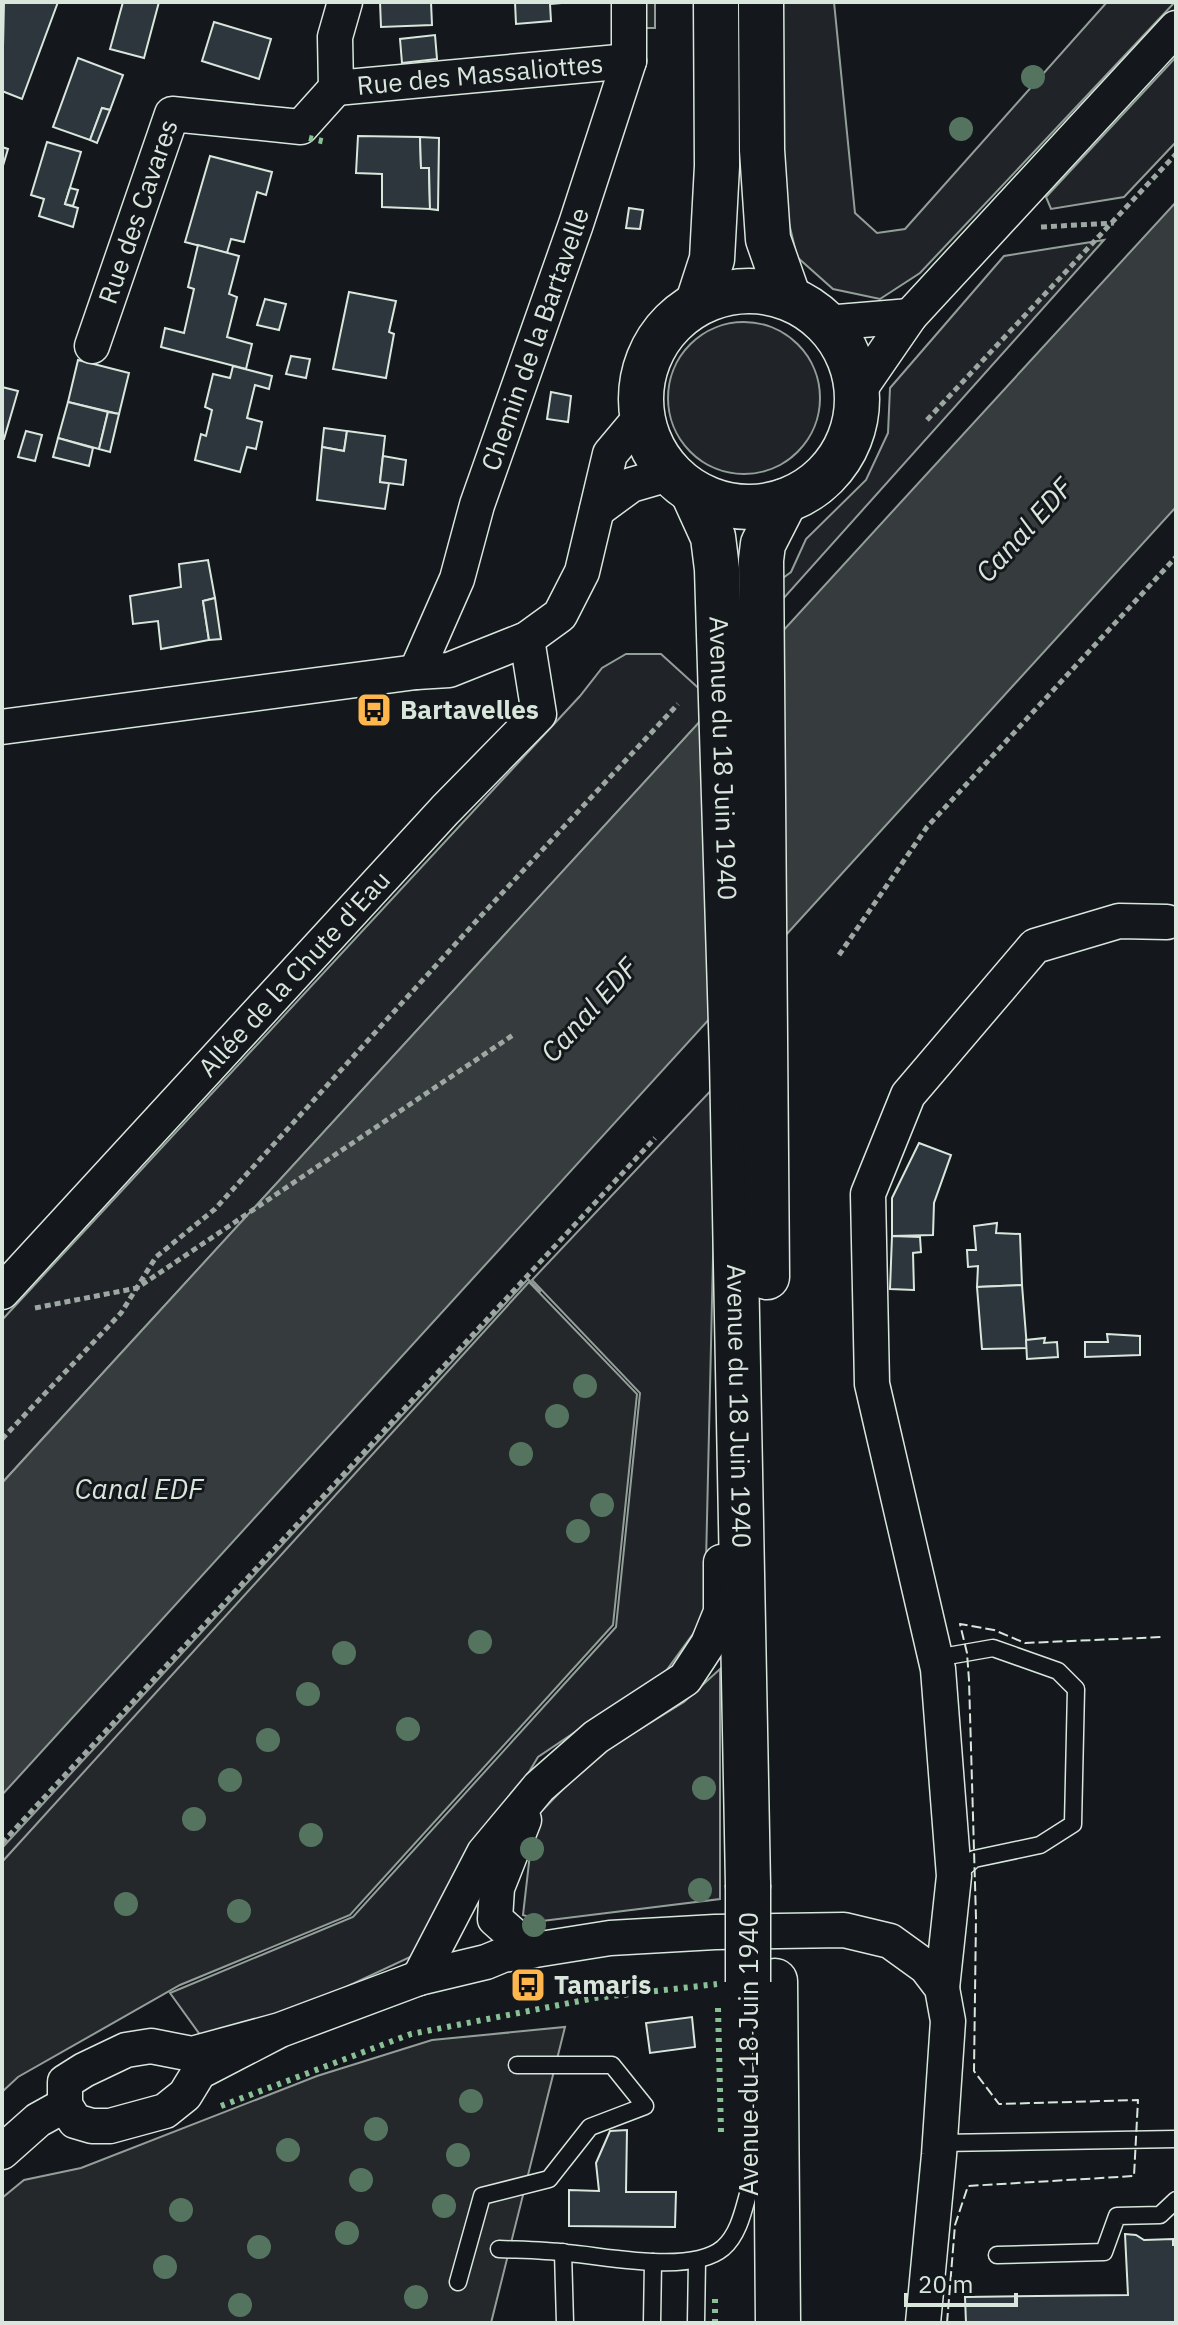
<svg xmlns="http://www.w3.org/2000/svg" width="1178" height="2325" font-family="'IBM Plex Sans',sans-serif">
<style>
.green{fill:#202428;stroke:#939e99;stroke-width:2}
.parking{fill:#24282b;stroke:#939e99;stroke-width:2}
.water{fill:#363b3e;stroke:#939e99;stroke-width:2}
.building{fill:#2c363c;stroke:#d8e6dc;stroke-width:2}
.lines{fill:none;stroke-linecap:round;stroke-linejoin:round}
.lane-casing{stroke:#d8e6dc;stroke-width:19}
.street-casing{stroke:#d8e6dc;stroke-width:37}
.primary-casing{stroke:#d8e6dc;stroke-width:47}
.path{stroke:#9da8a2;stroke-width:5;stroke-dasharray:6 4;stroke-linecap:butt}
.lane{stroke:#14181c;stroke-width:16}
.street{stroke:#14181c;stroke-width:34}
.primary{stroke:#14181c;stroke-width:44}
.primary-bridge-casing{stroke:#d8e6dc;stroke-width:47;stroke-linecap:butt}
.primary-bridge{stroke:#14181c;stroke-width:44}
.hedge{stroke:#8ac095;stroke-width:6;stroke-dasharray:4 6;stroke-linecap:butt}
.fence{stroke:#d8e6dc;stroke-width:2;stroke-dasharray:10 4;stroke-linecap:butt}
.tree{fill:#55745f}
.labels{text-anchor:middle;stroke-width:6;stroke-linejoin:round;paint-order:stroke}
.street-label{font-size:26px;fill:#d8e6dc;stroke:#14181c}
.poi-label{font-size:26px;font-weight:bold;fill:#d8e6dc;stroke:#14181c;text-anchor:start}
.water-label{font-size:28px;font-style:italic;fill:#d8e6dc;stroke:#14181c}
</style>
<rect width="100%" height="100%" fill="#14181c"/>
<g class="green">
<path d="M778,2H834L855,213L877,233L905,229L1107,2H1175L920,273L880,299L833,289L797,257L785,206Z"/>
<path d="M1176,57V142L1124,197L1051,209L1046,197Z"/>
<path d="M1104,240L783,599V578L791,572L806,539L866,480L888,433L890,388L1004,256Z"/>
<circle cx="744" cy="398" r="76"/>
<path d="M626,654H661L716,704L2,1483V1320L580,696L602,668Z"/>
<path d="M717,1084L705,1606L698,1627L666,1671L538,1757L421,1952L211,2050L170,1993L353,1917L616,1627L640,1393L532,1280Z"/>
<path d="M528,1279L540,1291L33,1861L2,1908V1848Z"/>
<path d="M720,1669V1899L542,1921L523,1915L534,1819L593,1758L684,1702Z"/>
</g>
<g class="parking">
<path d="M645,2H655V28H646Z"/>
<path d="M529,1282L637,1394L613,1625L350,1915L180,1985L18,2077L2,2092V1862Z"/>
<path d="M565,2027L491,2323H2V2198L24,2180L81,2168L317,2076L432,2040Z"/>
</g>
<path class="water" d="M1176,202V507L2,1795V1483Z"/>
<g class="building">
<path d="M4,2H58L22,99L2,91Z"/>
<path d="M123,2H159L144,58L110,49Z"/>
<path d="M380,2H431L432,25L381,27Z"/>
<path d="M515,2H573L550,4L551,21L516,24Z"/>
<path d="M214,22L271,39L259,79L202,61Z"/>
<path d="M435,35L437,59L402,63L400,39Z"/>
<path d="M78,58L123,75L110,110L102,108L90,140L53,127Z"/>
<path d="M102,108L110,110L97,143L90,140Z"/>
<path d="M358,136L420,137L421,168H429L430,209L382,207V174L356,173Z"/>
<path d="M420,137L439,138L438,210L430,209L429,168H421Z"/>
<path d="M47,142L81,152L65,204L78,208L73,227L39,216L44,199L31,195Z"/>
<path d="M2,147L8,149L2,169Z"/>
<path d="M210,156L272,172L266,195L257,192L244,242L231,239L227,253L185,242Z"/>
<path d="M70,188L78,190L73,206L65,204Z"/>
<path d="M629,208L643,210L640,229L626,228Z"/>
<path d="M198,245L239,256L229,294L237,297L227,337L252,344L246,369L161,347L165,328L184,333L194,289L188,287Z"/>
<path d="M349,292L396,301L389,332L394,334L386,378L333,369Z"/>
<path d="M265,299L286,304L279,330L257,325Z"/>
<path d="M291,356L310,359L306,378L286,374Z"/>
<path d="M78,360L129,373L119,414L68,402Z"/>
<path d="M233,366L272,376L269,389L255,385L247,418L262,422L256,449L247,447L240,472L195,460L201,434L206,436L212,410L205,407L213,374L230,378Z"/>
<path d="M2,387L18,391L4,439H2Z"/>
<path d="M551,392L571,396L568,422L547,419Z"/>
<path d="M68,402L108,412L99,449L58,438Z"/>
<path d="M108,412L119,414L110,452L99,449Z"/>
<path d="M324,428L347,431L344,451L322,447Z"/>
<path d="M26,431L42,435L35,461L18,457Z"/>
<path d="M347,431L385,436L380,482L389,483L385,509L317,500L322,447L344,451Z"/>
<path d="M58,438L93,448L89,466L53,457Z"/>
<path d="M383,456L406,460L403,485L380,482Z"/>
<path d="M208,560L215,598L203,601L209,640L161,649L158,621L133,624L130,596L181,587L179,564Z"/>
<path d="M215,598L221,639L209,640L203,601Z"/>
<path d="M919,1143L951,1155L934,1203L933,1235L892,1236V1198Z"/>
<path d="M997,1223L996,1233L1020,1234L1022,1285L977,1287L978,1266L968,1267L967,1250H976L974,1226Z"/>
<path d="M892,1236L920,1237L921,1252L913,1253L914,1290L890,1289Z"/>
<path d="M1022,1285L1027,1348L982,1349L977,1287Z"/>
<path d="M1107,1334L1140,1336V1355L1085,1357V1342H1108Z"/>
<path d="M1045,1338L1044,1343L1057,1342L1058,1357L1027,1359L1026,1340Z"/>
<path d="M692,2017L695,2047L650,2053L646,2023Z"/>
<path d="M627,2130L626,2192H676L675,2227L569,2226V2190L599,2191L596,2163L610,2131Z"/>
<path d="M1125,2234L1136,2235L1144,2240L1173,2239V2245H1176V2323H966L965,2297L1128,2295Z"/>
</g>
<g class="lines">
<defs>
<g id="lane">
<path d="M936,1658L993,1648L1058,1671L1076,1689L1073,1824L1040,1845L974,1859L956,1875"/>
<path d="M940,2143L1176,2139"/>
<path d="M499,2249C522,2250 544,2250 567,2253C606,2256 691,2275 723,2248C740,2233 744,2207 750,2187"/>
<path d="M563,2252L565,2323"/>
<path d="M997,2255L1104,2252L1117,2216L1160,2215L1176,2200"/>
<path d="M458,2282L482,2196L549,2179L590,2127L645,2106L612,2065H517"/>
<path d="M652,2323L653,2262"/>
<path d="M696,2323L697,2260"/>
</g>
<g id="street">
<path id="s1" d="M345,2L335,37L336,88L629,61"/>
<path d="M826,323L910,316"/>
<path id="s2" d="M92,346L172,114L301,127L336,88"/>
<path d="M857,393L910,316L1176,28"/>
<path d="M597,510L631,485L669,474"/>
<path id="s3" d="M416,672L457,579L477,505L576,224L629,61V2"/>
<path d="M2,727L416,672L449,670L527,639L560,615L582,572L610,454L641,417"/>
<path id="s4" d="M2,1292L445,810L539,714L527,639"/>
<path d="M524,1820L497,1888L495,1919L531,1951"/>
<path d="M419,1978L484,1853L539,1787L596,1737L685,1679L708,1644L721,1612V1562"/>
<path d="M942,1988L954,1876L938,1669L872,1384L868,1194L908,1095L1035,946L1119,921L1167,922"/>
<path d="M280,2030L199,2072L185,2095L165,2111L110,2126H92L75,2121L65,2105V2082L84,2070L126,2050L151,2046L192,2054L280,2030L419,1978L486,1962L503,1955L610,1938L715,1932L844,1930L890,1941L926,1967L942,1988L948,2021L939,2155L923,2323"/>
<path d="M2,2152L38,2120L65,2105"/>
</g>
<g id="primary">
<path d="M761,2L762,150L768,239L788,296"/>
<circle cx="749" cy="399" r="108"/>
<path d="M698,302L712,259L717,166L716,2"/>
<path id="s5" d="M693,493L713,537L717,569L732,1058L748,1885"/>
<path d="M767,1277L761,560L763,544L785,501"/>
<path d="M775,1981L778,2323"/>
</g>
</defs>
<use href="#lane" class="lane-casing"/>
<use href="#street" class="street-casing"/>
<use href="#primary" class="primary-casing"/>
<g class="path">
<path d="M1041,227L1114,223"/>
<path d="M927,420L1176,154"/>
<path d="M839,955L927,827L1176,557"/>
<path d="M35,1308L137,1288L513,1035"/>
<path d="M2,1439L121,1313L156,1257L215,1209L479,918L678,704"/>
<path d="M2,1843L655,1138"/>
</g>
<use href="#lane" class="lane"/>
<use href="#street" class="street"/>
<use href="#primary" class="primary"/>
<defs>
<path id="primary-bridge" d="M748,1885V1982"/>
</defs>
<use href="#primary-bridge" class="primary-bridge-casing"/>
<use href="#primary-bridge" class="primary-bridge"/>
<g class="hedge">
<path d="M309,138L326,142"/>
<path d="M718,2008L721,2132"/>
<path d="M221,2106L411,2034L595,1998L717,1984"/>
<path d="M715,2323V2293"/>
</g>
<path class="fence" d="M947,2323L955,2225L968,2186L1134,2176L1138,2100L999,2104L974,2071L976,1918L969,1680L967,1653L960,1624L994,1630L1025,1643L1163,1637"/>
</g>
<g class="tree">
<circle cx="1033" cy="77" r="12"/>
<circle cx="961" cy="129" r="12"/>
<circle cx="585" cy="1386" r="12"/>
<circle cx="557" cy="1416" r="12"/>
<circle cx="521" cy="1454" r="12"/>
<circle cx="602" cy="1505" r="12"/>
<circle cx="578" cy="1531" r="12"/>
<circle cx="480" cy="1642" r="12"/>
<circle cx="344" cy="1653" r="12"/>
<circle cx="308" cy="1694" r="12"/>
<circle cx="408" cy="1729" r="12"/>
<circle cx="268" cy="1740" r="12"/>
<circle cx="230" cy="1780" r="12"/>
<circle cx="704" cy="1788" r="12"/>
<circle cx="194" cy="1819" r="12"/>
<circle cx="311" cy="1835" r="12"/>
<circle cx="532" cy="1849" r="12"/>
<circle cx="700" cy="1890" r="12"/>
<circle cx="126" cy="1904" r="12"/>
<circle cx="239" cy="1911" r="12"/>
<circle cx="534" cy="1925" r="12"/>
<circle cx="471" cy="2101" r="12"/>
<circle cx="376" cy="2129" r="12"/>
<circle cx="288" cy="2150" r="12"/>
<circle cx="458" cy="2155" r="12"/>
<circle cx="361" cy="2180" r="12"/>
<circle cx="444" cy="2206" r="12"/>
<circle cx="181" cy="2210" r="12"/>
<circle cx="347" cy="2233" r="12"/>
<circle cx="259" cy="2247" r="12"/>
<circle cx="165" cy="2267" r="12"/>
<circle cx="416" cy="2297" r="12"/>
<circle cx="240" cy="2305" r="12"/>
</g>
<defs>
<symbol id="bus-square" viewBox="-11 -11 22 22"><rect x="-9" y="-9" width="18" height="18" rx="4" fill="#ffb74d" stroke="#14181c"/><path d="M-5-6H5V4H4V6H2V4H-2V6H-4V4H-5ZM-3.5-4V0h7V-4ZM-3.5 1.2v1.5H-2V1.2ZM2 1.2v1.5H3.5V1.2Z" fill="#111"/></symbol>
</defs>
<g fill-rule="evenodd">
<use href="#bus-square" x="354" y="690" width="40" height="40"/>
<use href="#bus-square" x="508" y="1965" width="40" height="40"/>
</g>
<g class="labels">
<g class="street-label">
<text dy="9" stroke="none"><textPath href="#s1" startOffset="232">Rue des Massaliottes</textPath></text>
<text dy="9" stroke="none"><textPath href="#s2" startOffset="142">Rue des Cavares</textPath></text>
<text dy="9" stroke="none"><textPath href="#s3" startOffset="354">Chemin de la Bartavelle</textPath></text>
<text dy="9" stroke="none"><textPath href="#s5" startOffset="270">Avenue du 18 Juin 1940</textPath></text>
<text dy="9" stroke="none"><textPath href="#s4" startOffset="432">Allée de la Chute d'Eau</textPath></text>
<text dy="9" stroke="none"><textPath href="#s5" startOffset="918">Avenue du 18 Juin 1940</textPath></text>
<text transform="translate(749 2054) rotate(-90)" y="9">Avenue du 18 Juin 1940</text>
</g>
<g class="poi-label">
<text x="400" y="719">Bartavelles</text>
<text x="554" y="1994">Tamaris</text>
</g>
<g class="water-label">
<text transform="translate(1024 530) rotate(-48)" y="10">Canal EDF</text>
<text transform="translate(589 1010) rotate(-48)" y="10">Canal EDF</text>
<text x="139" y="1499">Canal EDF</text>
</g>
</g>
<rect width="1178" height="2325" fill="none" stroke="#d8e6dc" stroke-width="8"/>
<path d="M906 2293v12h110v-12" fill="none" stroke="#d8e6dc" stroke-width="4"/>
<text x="918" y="2293" font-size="24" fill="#d8e6dc" stroke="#14181c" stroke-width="6" paint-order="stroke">20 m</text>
</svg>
